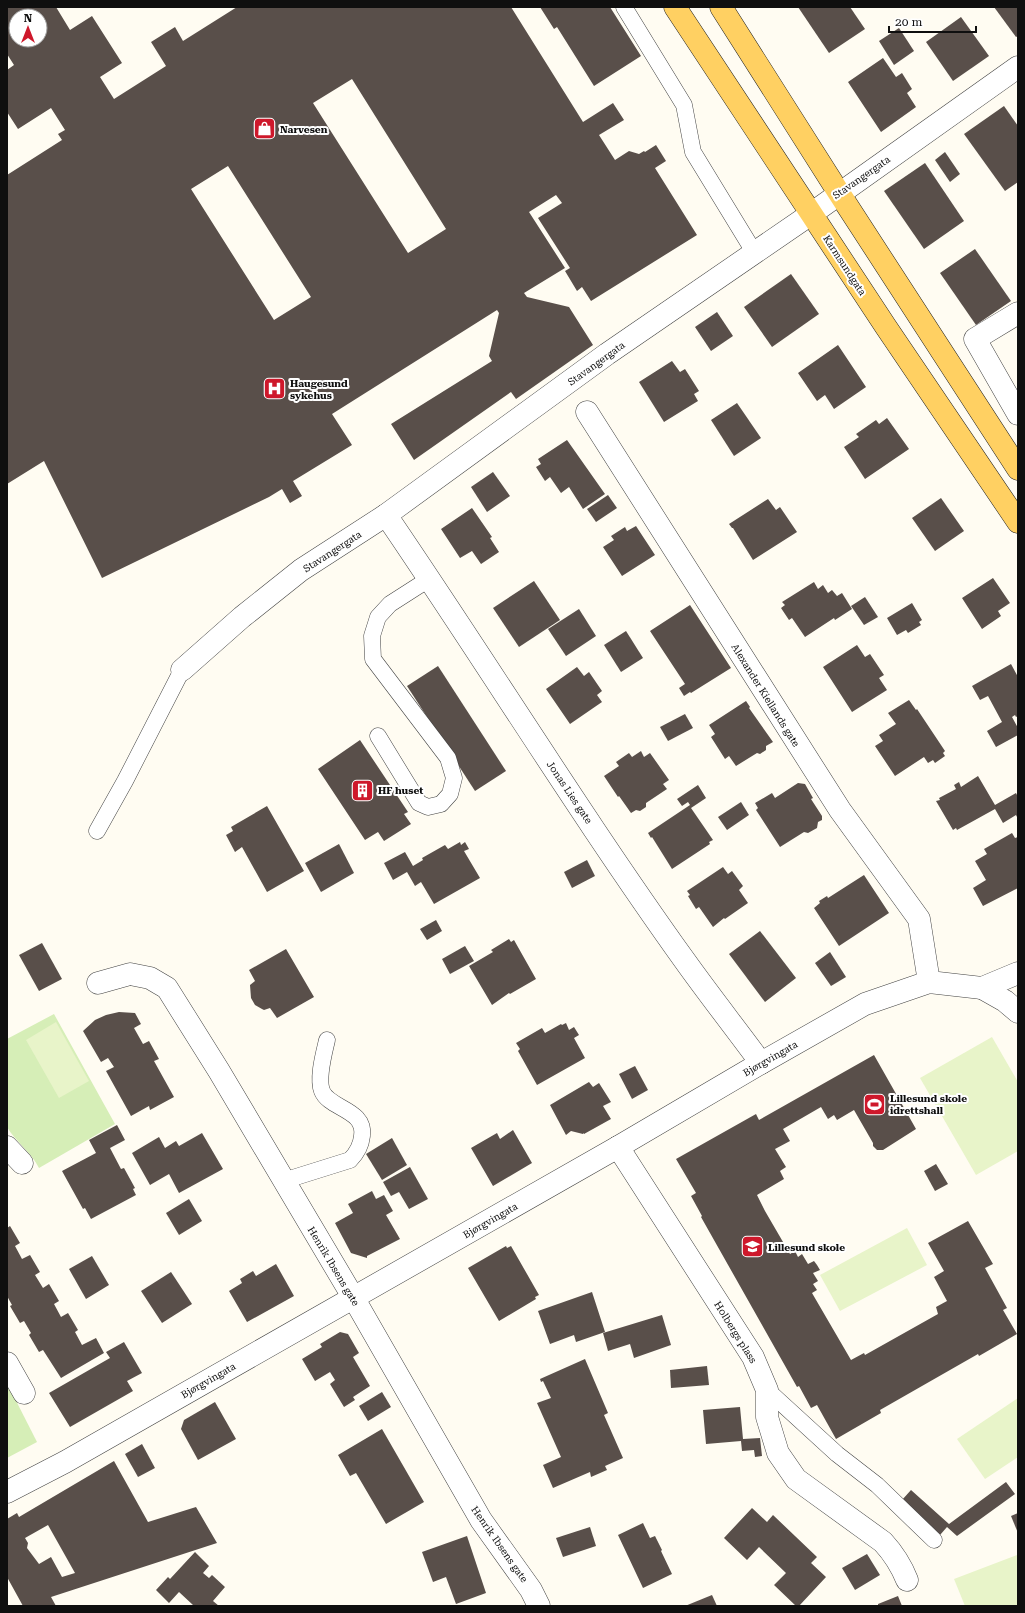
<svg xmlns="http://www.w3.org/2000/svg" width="1025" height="1613" font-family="'Roboto Serif',serif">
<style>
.green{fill:#d6eeb7}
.pitch{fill:#e8f4c9}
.building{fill:#594f4a;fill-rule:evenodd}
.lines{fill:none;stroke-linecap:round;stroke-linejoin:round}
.service-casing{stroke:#424242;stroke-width:17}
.minor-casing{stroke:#424242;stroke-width:23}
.tertiary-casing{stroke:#424242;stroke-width:23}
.primary-casing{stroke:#202020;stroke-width:23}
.service{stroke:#fff;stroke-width:16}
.minor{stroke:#fff;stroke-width:22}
.tertiary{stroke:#fff;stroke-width:22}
.primary{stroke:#ffd062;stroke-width:22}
.labels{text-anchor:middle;stroke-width:4;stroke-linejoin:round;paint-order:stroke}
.poi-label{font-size:10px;font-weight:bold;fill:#0f0f0f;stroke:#fff;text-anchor:start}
.street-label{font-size:10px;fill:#0f0f0f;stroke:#fff}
</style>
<rect width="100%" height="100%" fill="#fffcf2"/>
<g class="green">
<path d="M54,1014L115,1124L39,1168C31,1152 16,1142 7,1127V1039Z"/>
<path d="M7,1383L37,1442L7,1458Z"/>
</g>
<g class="pitch">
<path d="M56,1022L89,1081L59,1098L26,1040Z"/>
<path d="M992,1037L1018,1082V1151L976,1175L920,1078Z"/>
<path d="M907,1228L927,1265L840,1311L820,1275Z"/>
<path d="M1018,1398V1457L985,1479L957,1439Z"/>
<path d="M1017,1555L1018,1606H965L954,1579Z"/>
</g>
<g class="building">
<path d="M7,7H56L70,30L92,16L122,63L100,77L114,99L166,66L151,42L175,27L183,41L237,7H511L583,122L613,103L624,120L599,135L615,160L629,151L639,154L644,151L645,152L656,145L666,161L655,168L697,235L591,301L582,287L577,291L565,271L570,268L538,218L562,203L556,195L529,212L565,268L524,293L527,297L569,307L593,345L516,399L511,392L414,460L391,424L492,361L489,356L499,313L497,310L332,414L352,445L293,481L302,496L290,503L282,489L269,497L102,578L44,461L7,484V175L62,140L58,134L65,130L51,108L18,129L7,112V70L14,65L7,54ZM16,16H40V40H16ZM352,79L446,229L408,253L313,103ZM228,166L311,297L274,320L191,189Z"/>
<path d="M540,7H610L641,56L594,86L557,27L554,29Z"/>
<path d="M798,7H850L865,29L829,53Z"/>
<path d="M994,7H1018V36L1016,37Z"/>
<path d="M961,17L989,56L953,81L926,42Z"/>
<path d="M899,28L914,51L894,65L879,41Z"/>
<path d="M883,58L896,77L902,73L912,89L907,93L916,107L881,132L848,82Z"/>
<path d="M1004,106L1018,126V182L1005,191L964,134Z"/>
<path d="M945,152L960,174L950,182L935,160Z"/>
<path d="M925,163L964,221L924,249L884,191Z"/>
<path d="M975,249L1011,301L976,325L940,273Z"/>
<path d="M791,274L819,314L772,347L744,307Z"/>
<path d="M717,312L733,336L711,351L695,327Z"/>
<path d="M838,345L866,387L834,409L825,395L817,401L798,373Z"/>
<path d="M672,361L680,372L685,369L699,391L694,394L698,401L664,422L639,382Z"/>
<path d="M737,403L761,438L734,456L711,420Z"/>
<path d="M887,418L909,449L865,479L844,447L859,437L856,434L876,420L879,424Z"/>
<path d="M567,440L605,494L583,509L569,487L561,493L550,477L545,481L536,467L541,464L538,459Z"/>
<path d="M493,472L510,496L487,512L471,487Z"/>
<path d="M608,495L617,508L596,522L587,509Z"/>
<path d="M941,498L964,531L935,551L912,518Z"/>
<path d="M768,499L776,510L780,507L797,532L753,560L733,528H732L729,524Z"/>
<path d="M472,508L492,537L490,538L499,552L481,564L472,551L460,558L441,529Z"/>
<path d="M636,526L655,555L622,576L603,547L614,540L611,536L625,527L627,531Z"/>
<path d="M993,578L1010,603L998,611L1001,616L982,629L962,598Z"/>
<path d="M534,581L560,620L519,647L493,608Z"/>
<path d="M814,582L818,589L823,585L828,593L832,590L837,596L842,593L852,609L835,620L834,618L805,637L792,618L789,620L781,608L785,605L782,602Z"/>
<path d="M865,597L878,617L864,625L851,606Z"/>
<path d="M912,603L922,620L919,622L921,625L908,633L906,630L897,635L887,618Z"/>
<path d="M690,605L731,668L691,693L690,692L684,696L679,688L685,684L650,631Z"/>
<path d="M579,609L596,636L566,656L548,629Z"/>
<path d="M626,631L643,658L621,672L604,645Z"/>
<path d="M857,645L865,657L870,654L884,675L879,678L887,690L852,712L823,667Z"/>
<path d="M1011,664L1018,677V716L1016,717L1015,715L1012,717L1018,728V735L996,747L987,731L1002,722L988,696L980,700L972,686Z"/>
<path d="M438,666L506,771L475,791L407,686Z"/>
<path d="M577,667L584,676L589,672L602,691L597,695L602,702L570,724L546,689Z"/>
<path d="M909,700L916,710L917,709L945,751L943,753L945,756L935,763L933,760L928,763L924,757L895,776L875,746L883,741L879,735L896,724L888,713Z"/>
<path d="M746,701L750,707L749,708L773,742L766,746V750L760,754L757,753L736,766L729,756L725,759L711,737L715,734L709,725Z"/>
<path d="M685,714L693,728L668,741L660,727Z"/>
<path d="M360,740L408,812L404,814L411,824L384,841L378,832L365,840L318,769Z"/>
<path d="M641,751L644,757L650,753L669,780L663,784L667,789L646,803V807L640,811L636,810L631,813L619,796L618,797L604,776L619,766L616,762L629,753L632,757Z"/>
<path d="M978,776L995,805L1016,793L1018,797V819L1016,815L1003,823L995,809L957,830L956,828L953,830L936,801L940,800L939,798L956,789L954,785L959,782L961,787Z"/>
<path d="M798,783L805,784L813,798L811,799L822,816V820L818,822L817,828L808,833L804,832L780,847L756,810L758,808L755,803L772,793L775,798Z"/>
<path d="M698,785L706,798L691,808L713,840L709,842L710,844L672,869L652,837L651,838L648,833L690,805L688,802L682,806L677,799Z"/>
<path d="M741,802L749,815L727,830L718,817Z"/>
<path d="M267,806L304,871L267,892L242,847L235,852L226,835L233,831L231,827Z"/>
<path d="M1012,833L1015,838L1018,837V888L983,906L973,888L986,880L975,861L987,854L984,849Z"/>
<path d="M460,842L461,845L465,842L469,849L464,851L480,878L434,904L421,882L415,886L407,872L393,880L384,863L405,852L413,866L423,860L422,858L445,845L448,849Z"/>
<path d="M339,844L354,873L321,892L305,863Z"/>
<path d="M587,860L595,876L572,888L564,872Z"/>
<path d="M723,867L728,874L732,871L743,886L739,890L748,903L725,919L724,918L713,927L699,907L696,909L688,896L690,895L687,891Z"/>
<path d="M864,875L889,913L839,946L814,908L820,903L819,901L827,896L828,898Z"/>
<path d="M436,920L442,931L427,940L420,929Z"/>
<path d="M760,931L796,978L765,1002L729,954Z"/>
<path d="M509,939L511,942L514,940L536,979L510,994L509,993L492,1005L469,966L493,952L491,950Z"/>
<path d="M42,943L62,979L39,991L19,955Z"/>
<path d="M465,946L474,961L450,974L442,959Z"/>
<path d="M286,949L314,997L277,1018L270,1008L264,1010L262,1009L255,1005L251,998L250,985L255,981L249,970Z"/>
<path d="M830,952L846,977L831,986L815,963Z"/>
<path d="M119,1012L135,1013L141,1024L134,1028L143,1044L149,1041L159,1059L154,1061L174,1097L150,1110L149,1106L131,1116L106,1071L114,1067L108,1058L101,1062L83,1031L95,1020L106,1015Z"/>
<path d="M566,1023L569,1030L574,1027L579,1035L574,1038L585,1058L537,1085L518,1051L520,1049L516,1043L542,1028L545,1033L561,1024L562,1025Z"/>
<path d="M874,1055L916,1129L883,1150H877L873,1146V1143L854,1110L837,1120L834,1115L828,1119L821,1107L783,1129L790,1141L775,1149L786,1167L780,1171L784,1179L757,1195L765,1211L790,1254L795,1251L798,1257L802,1254L808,1264L814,1261L817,1265L820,1270L813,1273L818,1281L813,1284L817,1290L812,1293L851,1360L864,1353L865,1355L938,1314L936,1307L947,1301L934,1277L944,1271L928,1243L968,1221L993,1264L985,1268L1007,1308L1003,1310L1017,1334L979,1356L978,1354L880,1410L881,1413L836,1439L817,1405L811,1408L799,1386L797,1387L701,1217L702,1216L691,1196L696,1193L676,1159L756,1114L759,1120Z"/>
<path d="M635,1066L648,1090L632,1099L619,1074Z"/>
<path d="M589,1082L593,1087L599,1083L611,1102L603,1106L611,1119L584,1134V1133L583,1134L571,1131L566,1135L550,1105Z"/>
<path d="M117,1125L125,1140L110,1148L121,1169L124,1168L135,1188L133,1189L136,1195L91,1219L85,1208L83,1209L62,1171L96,1153L89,1140Z"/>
<path d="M513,1130L532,1163L493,1186L471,1148L497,1133L500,1139Z"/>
<path d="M202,1133L223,1169L179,1193L169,1174L150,1185L132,1153L159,1137L165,1148L176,1141L179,1146Z"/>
<path d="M392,1138L407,1165L382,1180L366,1154Z"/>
<path d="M936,1164L948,1184L935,1191L924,1171Z"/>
<path d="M410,1167L428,1199L409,1209L399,1192L391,1196L383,1182Z"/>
<path d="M372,1191L376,1199L384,1195L393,1211L386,1215L400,1239L367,1256V1258L351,1253L335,1223L353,1213L348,1204Z"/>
<path d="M189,1199L202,1221L179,1235L166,1213Z"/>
<path d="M10,1226L20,1243L15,1246L22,1259L30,1255L40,1272L35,1275L43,1288L49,1284L59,1301L54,1304L61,1317L68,1313L78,1330L75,1332L82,1345L96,1338L104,1353L61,1378L43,1350L39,1352L29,1335L31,1333L24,1321L20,1323L10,1306L12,1305L7,1296V1228Z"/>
<path d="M506,1246L507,1248L511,1246L539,1295L535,1297L536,1299L499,1321L468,1268Z"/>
<path d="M92,1256L109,1285L86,1299L69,1269Z"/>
<path d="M276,1264L294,1296L247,1322L229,1291L242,1283L240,1279L253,1271L256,1276Z"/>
<path d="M171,1272L192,1304L162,1323L141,1291Z"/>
<path d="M592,1292L605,1332L576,1342L574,1335L550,1344L538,1311Z"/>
<path d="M662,1315L671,1345L634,1358L630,1344L608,1351L603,1333Z"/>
<path d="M340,1332L348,1334L359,1353L353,1357L370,1386L353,1397L355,1400L344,1407L330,1384L335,1380L330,1372L315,1381L302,1359L322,1347L320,1344Z"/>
<path d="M124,1342L142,1373L127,1381L133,1391L70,1427L49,1393L110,1358L106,1352Z"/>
<path d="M585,1359L608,1413L604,1415L623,1458L605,1466L607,1470L591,1477L590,1472L553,1488L543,1465L561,1457L537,1403L551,1398L543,1381L541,1382L540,1379Z"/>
<path d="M707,1366L709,1385L671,1388L670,1370Z"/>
<path d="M382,1392L391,1407L368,1421L359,1406Z"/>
<path d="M215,1402L236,1439L198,1460L181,1429L184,1420Z"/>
<path d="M740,1407L743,1439L760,1438L762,1456L755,1457L754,1450L742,1451L741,1441L706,1444L703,1410Z"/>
<path d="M382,1429L424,1502L386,1524L356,1473L350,1476L338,1455Z"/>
<path d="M142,1444L155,1468L138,1477L125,1454Z"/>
<path d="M114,1461L148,1522L196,1507L217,1543L51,1597L56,1606H23L7,1577V1519L17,1513L19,1517ZM48,1525L75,1573L62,1577L51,1557L39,1564L27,1548L28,1543L25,1538Z"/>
<path d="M1006,1482L1015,1494L957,1536L947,1527L940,1535L902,1500L911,1490L949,1524Z"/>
<path d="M752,1508L767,1522L773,1515L817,1557L811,1563L826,1577L799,1606H796L774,1585L786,1573L759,1547L747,1560L724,1538Z"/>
<path d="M1018,1513V1533L1011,1516Z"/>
<path d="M643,1523L650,1538L655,1536L662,1550L661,1551L672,1574L643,1588L618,1535Z"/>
<path d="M590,1527L596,1546L563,1557L556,1538Z"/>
<path d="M467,1536L486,1593L456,1604L446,1577L433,1582L422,1552Z"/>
<path d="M195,1552L209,1566L203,1573L209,1578L212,1575L225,1587L213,1601L219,1606H192L193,1605L179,1592L169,1603L156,1590L168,1577L170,1579Z"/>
<path d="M867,1554L880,1575L855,1590L842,1568Z"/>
<path d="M712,1595L717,1606H685Z"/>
<path d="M898,1596L902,1606H878V1604Z"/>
</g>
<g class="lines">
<defs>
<g id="service">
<path d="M624,7L684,105L693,152L754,252"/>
<path d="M378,736L419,803L428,807L441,804L450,794L454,778L448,758L373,659L372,636L378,617L390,604L429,579"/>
<path d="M97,831L125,781L182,670"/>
<path d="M283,1181L350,1160C357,1153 361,1146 362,1136C366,1109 329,1109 322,1091C317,1078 324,1053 327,1040"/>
<path d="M767,1390L837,1454L877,1485L934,1540"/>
</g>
<g id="minor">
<path d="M1018,313L975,339L1018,414"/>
<path d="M587,412L840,810L919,919L929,982"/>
<path d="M386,515C487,663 581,816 685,961C710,996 736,1029 761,1063"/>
<path d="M182,670L242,617L301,570L386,515L607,354L811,214"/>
<path d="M98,983L130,974L150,978L167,988L219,1071L353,1297L481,1520L531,1590L539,1606"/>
<path d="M982,988L1005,1001L1018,1012"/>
<path d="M7,1147L22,1163"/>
<path d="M618,1147L753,1357L767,1390V1417L778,1453L796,1479L883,1542C894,1554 901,1565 907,1580"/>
<path d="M7,1363L24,1393"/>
<path d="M7,1492L65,1462L618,1147L761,1063L865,1004L929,982L982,988L1018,973"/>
</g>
<path id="tertiary" d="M811,214L1018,67"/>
<g id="primary">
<path d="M675,7L886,327L1018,522"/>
<path d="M721,7L839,193L1018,469"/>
</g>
</defs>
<use href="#service" class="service-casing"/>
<use href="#minor" class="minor-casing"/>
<use href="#tertiary" class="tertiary-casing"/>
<use href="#primary" class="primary-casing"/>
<use href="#service" class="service"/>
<use href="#minor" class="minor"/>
<use href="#tertiary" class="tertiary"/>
<use href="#primary" class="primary"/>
</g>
<defs>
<symbol id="shop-square" viewBox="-11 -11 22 22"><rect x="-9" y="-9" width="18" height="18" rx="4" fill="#ce182b" stroke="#fff"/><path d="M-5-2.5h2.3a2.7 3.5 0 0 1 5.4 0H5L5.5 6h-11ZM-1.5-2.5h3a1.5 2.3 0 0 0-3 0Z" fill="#fff"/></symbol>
<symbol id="hospital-square" viewBox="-11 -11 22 22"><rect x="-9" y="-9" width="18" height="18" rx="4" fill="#ce182b" stroke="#fff"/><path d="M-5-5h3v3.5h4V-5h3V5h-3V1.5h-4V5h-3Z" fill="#fff"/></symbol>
<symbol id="building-square" viewBox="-11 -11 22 22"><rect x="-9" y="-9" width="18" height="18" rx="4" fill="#ce182b" stroke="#fff"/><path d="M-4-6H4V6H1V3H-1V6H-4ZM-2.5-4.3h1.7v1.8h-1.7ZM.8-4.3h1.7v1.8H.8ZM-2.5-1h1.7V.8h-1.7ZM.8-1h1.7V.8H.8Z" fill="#fff"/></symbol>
<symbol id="stadium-square" viewBox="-11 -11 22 22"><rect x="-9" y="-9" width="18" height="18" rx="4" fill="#ce182b" stroke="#fff"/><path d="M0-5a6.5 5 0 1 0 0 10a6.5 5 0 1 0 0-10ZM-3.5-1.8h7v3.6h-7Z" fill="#fff"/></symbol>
<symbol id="school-square" viewBox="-11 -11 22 22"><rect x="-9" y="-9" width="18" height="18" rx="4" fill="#ce182b" stroke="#fff"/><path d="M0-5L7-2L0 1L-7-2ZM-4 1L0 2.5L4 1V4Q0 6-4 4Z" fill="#fff"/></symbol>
</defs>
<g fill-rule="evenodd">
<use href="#shop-square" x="252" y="116" width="25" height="25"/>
<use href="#hospital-square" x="262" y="376" width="25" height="25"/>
<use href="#building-square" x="350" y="778" width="25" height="25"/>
<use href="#stadium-square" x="862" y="1092" width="25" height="25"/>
<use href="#school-square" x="740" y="1234" width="25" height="25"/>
</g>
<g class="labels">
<g class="poi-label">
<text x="280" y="133">Narvesen</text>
<text x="290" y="387">Haugesund<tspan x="290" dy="12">sykehus</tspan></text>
<text x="378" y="794">HF huset</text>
<text x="890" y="1102">Lillesund skole<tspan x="890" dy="12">idrettshall</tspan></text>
<text x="768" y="1251">Lillesund skole</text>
</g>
<g class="street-label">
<text transform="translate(861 177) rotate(-35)" y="4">Stavangergata</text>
<text transform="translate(845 265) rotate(57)" y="4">Karmsundgata</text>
<text transform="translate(596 363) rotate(-36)" y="4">Stavangergata</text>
<text transform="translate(332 551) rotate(-33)" y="4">Stavangergata</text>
<text transform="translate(766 695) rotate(58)" y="4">Alexander Kiellands gate</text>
<text transform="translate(570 792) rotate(56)" y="4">Jonas Lies gate</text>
<text transform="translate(770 1058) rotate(-30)" y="4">Bjørgvingata</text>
<text transform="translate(490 1220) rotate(-30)" y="4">Bjørgvingata</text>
<text transform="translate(334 1266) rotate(59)" y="4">Henrik Ibsens gate</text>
<text transform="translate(736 1332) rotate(58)" y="4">Holbergs plass</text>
<text transform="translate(208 1380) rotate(-30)" y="4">Bjørgvingata</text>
<text transform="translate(500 1544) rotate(55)" y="4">Henrik Ibsens gate</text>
</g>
</g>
<rect width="1025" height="1613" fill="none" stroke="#0f0f0f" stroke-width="16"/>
<g transform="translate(28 28)"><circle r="19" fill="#ffffff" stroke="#9f9f9f"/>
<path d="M0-3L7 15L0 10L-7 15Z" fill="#ce182b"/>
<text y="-6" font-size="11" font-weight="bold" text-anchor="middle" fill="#0f0f0f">N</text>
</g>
<path d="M889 26v6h87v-6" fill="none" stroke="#0f0f0f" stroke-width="2"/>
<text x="895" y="26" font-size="12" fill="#0f0f0f" stroke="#ffffff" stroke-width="3" paint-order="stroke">20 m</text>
</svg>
